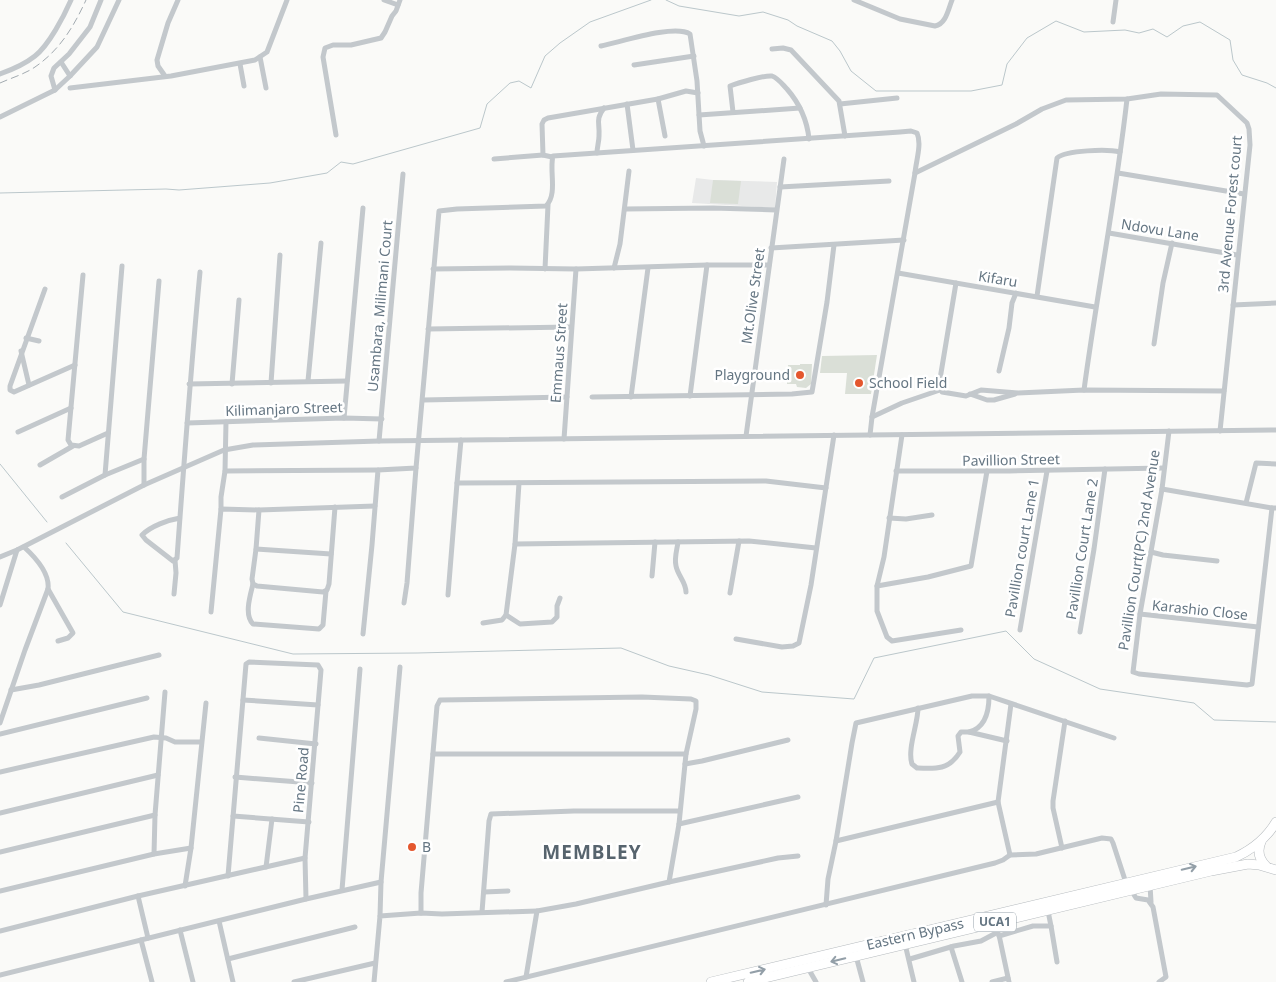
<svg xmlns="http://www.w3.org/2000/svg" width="1276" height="982" font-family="'Noto Sans',sans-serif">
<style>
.built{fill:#e8e9e9}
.green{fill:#dadfd7}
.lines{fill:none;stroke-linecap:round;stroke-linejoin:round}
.stream{stroke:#bbc7cb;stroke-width:1}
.primary-casing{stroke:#b5babe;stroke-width:10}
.street{stroke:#c3c8cc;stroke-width:5}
.primary{stroke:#fff;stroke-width:9}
.rail{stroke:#a2aab0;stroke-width:1;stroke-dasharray:8 4;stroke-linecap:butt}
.oneway{stroke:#939fa8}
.poi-dot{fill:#e4572e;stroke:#fff;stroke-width:2}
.labels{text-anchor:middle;stroke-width:5;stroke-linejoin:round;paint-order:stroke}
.shield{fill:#fff;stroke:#939fa8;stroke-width:1}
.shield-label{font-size:12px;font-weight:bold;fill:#657683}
.street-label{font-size:14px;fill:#657683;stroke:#fff}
.poi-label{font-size:14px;fill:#657683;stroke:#fff;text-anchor:start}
.district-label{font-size:19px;font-weight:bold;letter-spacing:1px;fill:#57646e;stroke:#fff}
</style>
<rect width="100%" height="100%" fill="#fafaf8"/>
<path class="built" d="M696,178L713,180L777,182L775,208L692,203Z"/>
<g class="green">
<path d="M713,180L741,181L738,204L710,203Z"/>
<path d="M877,355L871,394H845L847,373H820L822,356Z"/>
<path d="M800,364H812L811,384L806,388L797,387L796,384H787L788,365H800Z"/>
</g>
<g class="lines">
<g class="stream">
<path d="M666,0L679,6L739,16L763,12L788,20L797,26L832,41L840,51L851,71L876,91H971L1002,85L1007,64L1027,38L1056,21L1084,32L1125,30L1139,33L1153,29L1167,37L1183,26L1200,22L1230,40L1233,60L1242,75L1267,83L1276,88"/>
<path d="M0,193L166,189L179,190L270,183L327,173L341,162L353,164L480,128L487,104L510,83L519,81L531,88L545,56L560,43L590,22L651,0"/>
<path d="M0,464L47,522"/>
<path d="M66,543L123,612L293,654L417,653L621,648L669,666L709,675L762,692L854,699L874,658L1006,631L1034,659L1100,689L1194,703L1214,720L1276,722"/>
</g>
<defs>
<g id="primary">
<path d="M1261,842C1257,851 1259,859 1266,866"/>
<path d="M711,982L1236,857C1253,849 1266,839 1276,822"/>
<path d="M748,982L1211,871L1248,864L1259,865L1276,870"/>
</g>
</defs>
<use href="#primary" class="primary-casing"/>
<g class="street">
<path d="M384,0L398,5"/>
<path d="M854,0L900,19L935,26C946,24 948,10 952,0"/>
<path d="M1113,22L1116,0"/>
<path d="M601,46C621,42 674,24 690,34L697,81L700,131L704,146"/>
<path d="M772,49L783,48L791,50L839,101L845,136"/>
<path d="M260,57L266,88"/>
<path d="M61,62L70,76"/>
<path d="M240,64L244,86"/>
<path d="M634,65L694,56"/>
<path d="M0,74C11,70 25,64 35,56C49,45 64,16 71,0"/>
<path d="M165,76L158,66L157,60L168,23L178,0"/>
<path d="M70,88L171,76L255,60L267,52L287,0"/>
<path d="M55,90L51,76L54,68L69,54L90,27L101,0"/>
<path d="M658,99L665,136"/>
<path d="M627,104L633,150"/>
<path d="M840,104L897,98"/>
<path d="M733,112L730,86C738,83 764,75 772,76C778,78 783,85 787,89C800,104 807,119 809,139"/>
<path d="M699,115L800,108"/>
<path d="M0,117L55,90L70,76L97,47L119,0"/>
<path d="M336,135L323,57L325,48L333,45H351L381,38L385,32L392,16L396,11L400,0"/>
<path d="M597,153C597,147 599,142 599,136C600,123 595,120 604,108"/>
<path d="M552,157L543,155L542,124L544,120L548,118L658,99L686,91L698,93"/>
<path d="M494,159L543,155"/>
<path d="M915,173L1016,124L1042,109L1066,100L1127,99L1161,94L1217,95L1247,123L1249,129L1250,145L1220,431"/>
<path d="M1118,173L1244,194"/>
<path d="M780,187L889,181"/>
<path d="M625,209L713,208L776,210"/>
<path d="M1109,233L1237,255"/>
<path d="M771,248L904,240"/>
<path d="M614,268L620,244L629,171"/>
<path d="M433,269L510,268L576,269L707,265H769"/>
<path d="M545,269L548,205"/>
<path d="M898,273L1095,307"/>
<path d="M83,275L68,440L71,445L79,446L108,433"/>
<path d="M956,283L939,385L942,392L966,396L981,390L1018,393L1084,390L1224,391"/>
<path d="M45,289L10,386V390L14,392L75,365"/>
<path d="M1037,296L1057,158C1066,150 1108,149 1120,152"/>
<path d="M1233,305L1276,303"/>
<path d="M428,329L571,327"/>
<path d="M26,338L39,341"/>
<path d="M1154,344L1163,283L1172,243"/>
<path d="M21,351L29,385"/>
<path d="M999,371L1009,328L1012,303L1016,293"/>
<path d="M308,381L321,243"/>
<path d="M271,383L280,255"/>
<path d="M189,384L347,381"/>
<path d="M232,384L239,300"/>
<path d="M1084,390C1097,293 1116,197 1127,99"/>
<path d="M970,394L987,400H994L1015,394"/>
<path d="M690,396L707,265"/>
<path d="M592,397L792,394L812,392L827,302L834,245"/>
<path d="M631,397L648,268"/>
<path d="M423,400L567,397"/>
<path d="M872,417L902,403L940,390"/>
<path d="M344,418L363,208"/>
<path d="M187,423L344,418L382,419"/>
<path d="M1169,431L1162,489L1140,614L1133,672L1139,674L1247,685L1252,684L1272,508H1276"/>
<path d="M18,432L71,408"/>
<path d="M902,435L884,557L877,586V611L887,637L892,641L961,630"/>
<path d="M746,436L784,159"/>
<path d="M564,439L576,269"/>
<path d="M461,440L457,483L766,481L826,488"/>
<path d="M379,441L403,174"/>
<path d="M40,465L73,446"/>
<path d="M225,471L378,470"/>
<path d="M896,471H1009L1164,468"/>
<path d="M105,475L144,459"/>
<path d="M519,483L515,544L749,541L816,548"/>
<path d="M144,485V459L159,281"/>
<path d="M1162,489L1272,508"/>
<path d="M62,497L105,475L122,266"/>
<path d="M1246,503L1256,463L1276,464"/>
<path d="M221,509V497L225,471L226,422"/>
<path d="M259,510L256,549L252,579L253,584L257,586L323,592L327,590L329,584L335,507"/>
<path d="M180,518C168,520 151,526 142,535L146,540L173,561L177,558C184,462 191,367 200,272"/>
<path d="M889,518L906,519L932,515"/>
<path d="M678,542C677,550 674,558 676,566C678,576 686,582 686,592"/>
<path d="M256,549L331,554"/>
<path d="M1151,552L1163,555L1217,561"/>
<path d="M0,557L17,550L144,485L224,450L253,445L379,441L1276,430"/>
<path d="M652,576L655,542"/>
<path d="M253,584C250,596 244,615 253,624L319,629L323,625L326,591"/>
<path d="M877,586L928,577L971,566L987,471"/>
<path d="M48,589L73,633L68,638L58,641"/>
<path d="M730,593L739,541"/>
<path d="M174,594L176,573L175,560"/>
<path d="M448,595L457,483"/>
<path d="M404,603L407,583L416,468"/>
<path d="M0,605L17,550"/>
<path d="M211,612L221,509L259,510L375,506"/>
<path d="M1140,614L1258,627"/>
<path d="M506,615L520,624L552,622L557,617V606L560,598"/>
<path d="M483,623L502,620L506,615L515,544"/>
<path d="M1020,630L1047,471"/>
<path d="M1080,632L1094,549L1105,469"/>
<path d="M363,634L372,545L378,470L416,468L439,211L457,209L546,206C558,194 549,171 553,156L900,132L911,131L917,133C922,144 916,161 915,173L872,417L870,435"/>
<path d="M736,639L782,647L793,646L799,643L811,585L834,435"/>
<path d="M11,690L39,685L159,655"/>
<path d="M243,700L318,705"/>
<path d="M918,708C918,724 907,749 912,764L917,768C936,769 949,770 960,752L958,736L961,732H969L1007,741"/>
<path d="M0,723L25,650L48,589C50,573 35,557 24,547"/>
<path d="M969,732C985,728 989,711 989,696L1114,738"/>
<path d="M0,734L147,698"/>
<path d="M259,738L316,744"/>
<path d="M433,754H686L679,824"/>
<path d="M685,764L702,761L788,740"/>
<path d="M0,772L154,737L166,738L175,742H201"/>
<path d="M235,777L312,783"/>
<path d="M0,813L158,775"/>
<path d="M233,816L309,822"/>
<path d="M836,841L998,802"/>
<path d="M1062,848L1053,808V801L1065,721"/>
<path d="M0,852L155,815"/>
<path d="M154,854L155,815L165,692"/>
<path d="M1010,855L998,802L1011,704"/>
<path d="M266,867L272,819"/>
<path d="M228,876L246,664L249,662L318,665L321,670L320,682L305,858L306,899"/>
<path d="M669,882L778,858L798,856"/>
<path d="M1150,885L1151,902"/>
<path d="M185,886L191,848L206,703"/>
<path d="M342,890L360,669"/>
<path d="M1131,890L1136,898L1148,900L1153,907L1166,977L1159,982"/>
<path d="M0,891L154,854L191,848"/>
<path d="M484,892L508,891"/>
<path d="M138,896L148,938"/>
<path d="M826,905L828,879L836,841L852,743L856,723L972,696H989"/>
<path d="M1048,911L1051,926"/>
<path d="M482,912L489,821L491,814L574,811H679"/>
<path d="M421,913V893L437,706L440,700L642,697L691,699L696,701V709L686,754"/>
<path d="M380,916L381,882L400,667"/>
<path d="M219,921L233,982"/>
<path d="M180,930L193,982"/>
<path d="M0,931L138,896L305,858"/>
<path d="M999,935L1009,982"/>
<path d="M999,936L1033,926H1051L1057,962"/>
<path d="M141,940L152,982"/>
<path d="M905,944L914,982"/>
<path d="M951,947L962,982"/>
<path d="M856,956L863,982"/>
<path d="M228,959L355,927"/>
<path d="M910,959L954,946L981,941L998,932"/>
<path d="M808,968L816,982"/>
<path d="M0,975L306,899L381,882"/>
<path d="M526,977L537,911L576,904L669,882L679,824L798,797"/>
<path d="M294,982L375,963"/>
<path d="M374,982L380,916L421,913L442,914L537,911"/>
<path d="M506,982C669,943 832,904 995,863L1003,860L1010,855L1036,854L1102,838L1111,839L1113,843L1126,883"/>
<path d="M992,982L1008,978"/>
</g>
<use href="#primary" class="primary"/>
<path class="rail" d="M0,83C11,78 25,74 35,67C60,50 74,26 86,0"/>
</g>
<defs><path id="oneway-shaft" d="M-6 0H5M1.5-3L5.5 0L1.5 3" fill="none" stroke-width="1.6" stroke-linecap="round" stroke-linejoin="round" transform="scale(1.25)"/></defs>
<g class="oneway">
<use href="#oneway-shaft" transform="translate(1189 868) rotate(-13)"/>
<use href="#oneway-shaft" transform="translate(838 960) rotate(166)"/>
<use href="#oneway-shaft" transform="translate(758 971) rotate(-13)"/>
</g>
<g class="poi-dot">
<circle cx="800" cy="375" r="5"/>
<circle cx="859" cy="383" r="5"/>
<circle cx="412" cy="847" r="5"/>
</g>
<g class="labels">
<rect class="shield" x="974" y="912.5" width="42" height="19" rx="4"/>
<g class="shield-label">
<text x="995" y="926">UCA1</text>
</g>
<g class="street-label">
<text transform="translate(1230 214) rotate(-85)" y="5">3rd Avenue Forest court</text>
<text transform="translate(1160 230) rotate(9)" y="5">Ndovu Lane</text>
<text transform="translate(998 279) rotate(9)" y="5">Kifaru</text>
<text transform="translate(753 296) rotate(-82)" y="5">Mt.Olive Street</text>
<text transform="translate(380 306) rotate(-85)" y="5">Usambara, Milimani Court</text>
<text transform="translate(559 353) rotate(-86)" y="5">Emmaus Street</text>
<text transform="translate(284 409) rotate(-2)" y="5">Kilimanjaro Street</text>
<text transform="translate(1011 460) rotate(-1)" y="5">Pavillion Street</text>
<text transform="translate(1022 548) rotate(-80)" y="5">Pavillion court Lane 1</text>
<text transform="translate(1082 549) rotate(-81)" y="5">Pavillion Court Lane 2</text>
<text transform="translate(1139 550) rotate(-81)" y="5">Pavillion Court(PC) 2nd Avenue</text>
<text transform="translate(1200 610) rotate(6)" y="5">Karashio Close</text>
<text transform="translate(301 780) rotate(-85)" y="5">Pine Road</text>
<text transform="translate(915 934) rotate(-13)" y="5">Eastern Bypass</text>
</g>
<g class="poi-label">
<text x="790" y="380" text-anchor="end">Playground</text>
<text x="869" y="388">School Field</text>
<text x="422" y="852">B</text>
</g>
<g class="district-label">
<text x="592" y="859">MEMBLEY</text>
</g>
</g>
</svg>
